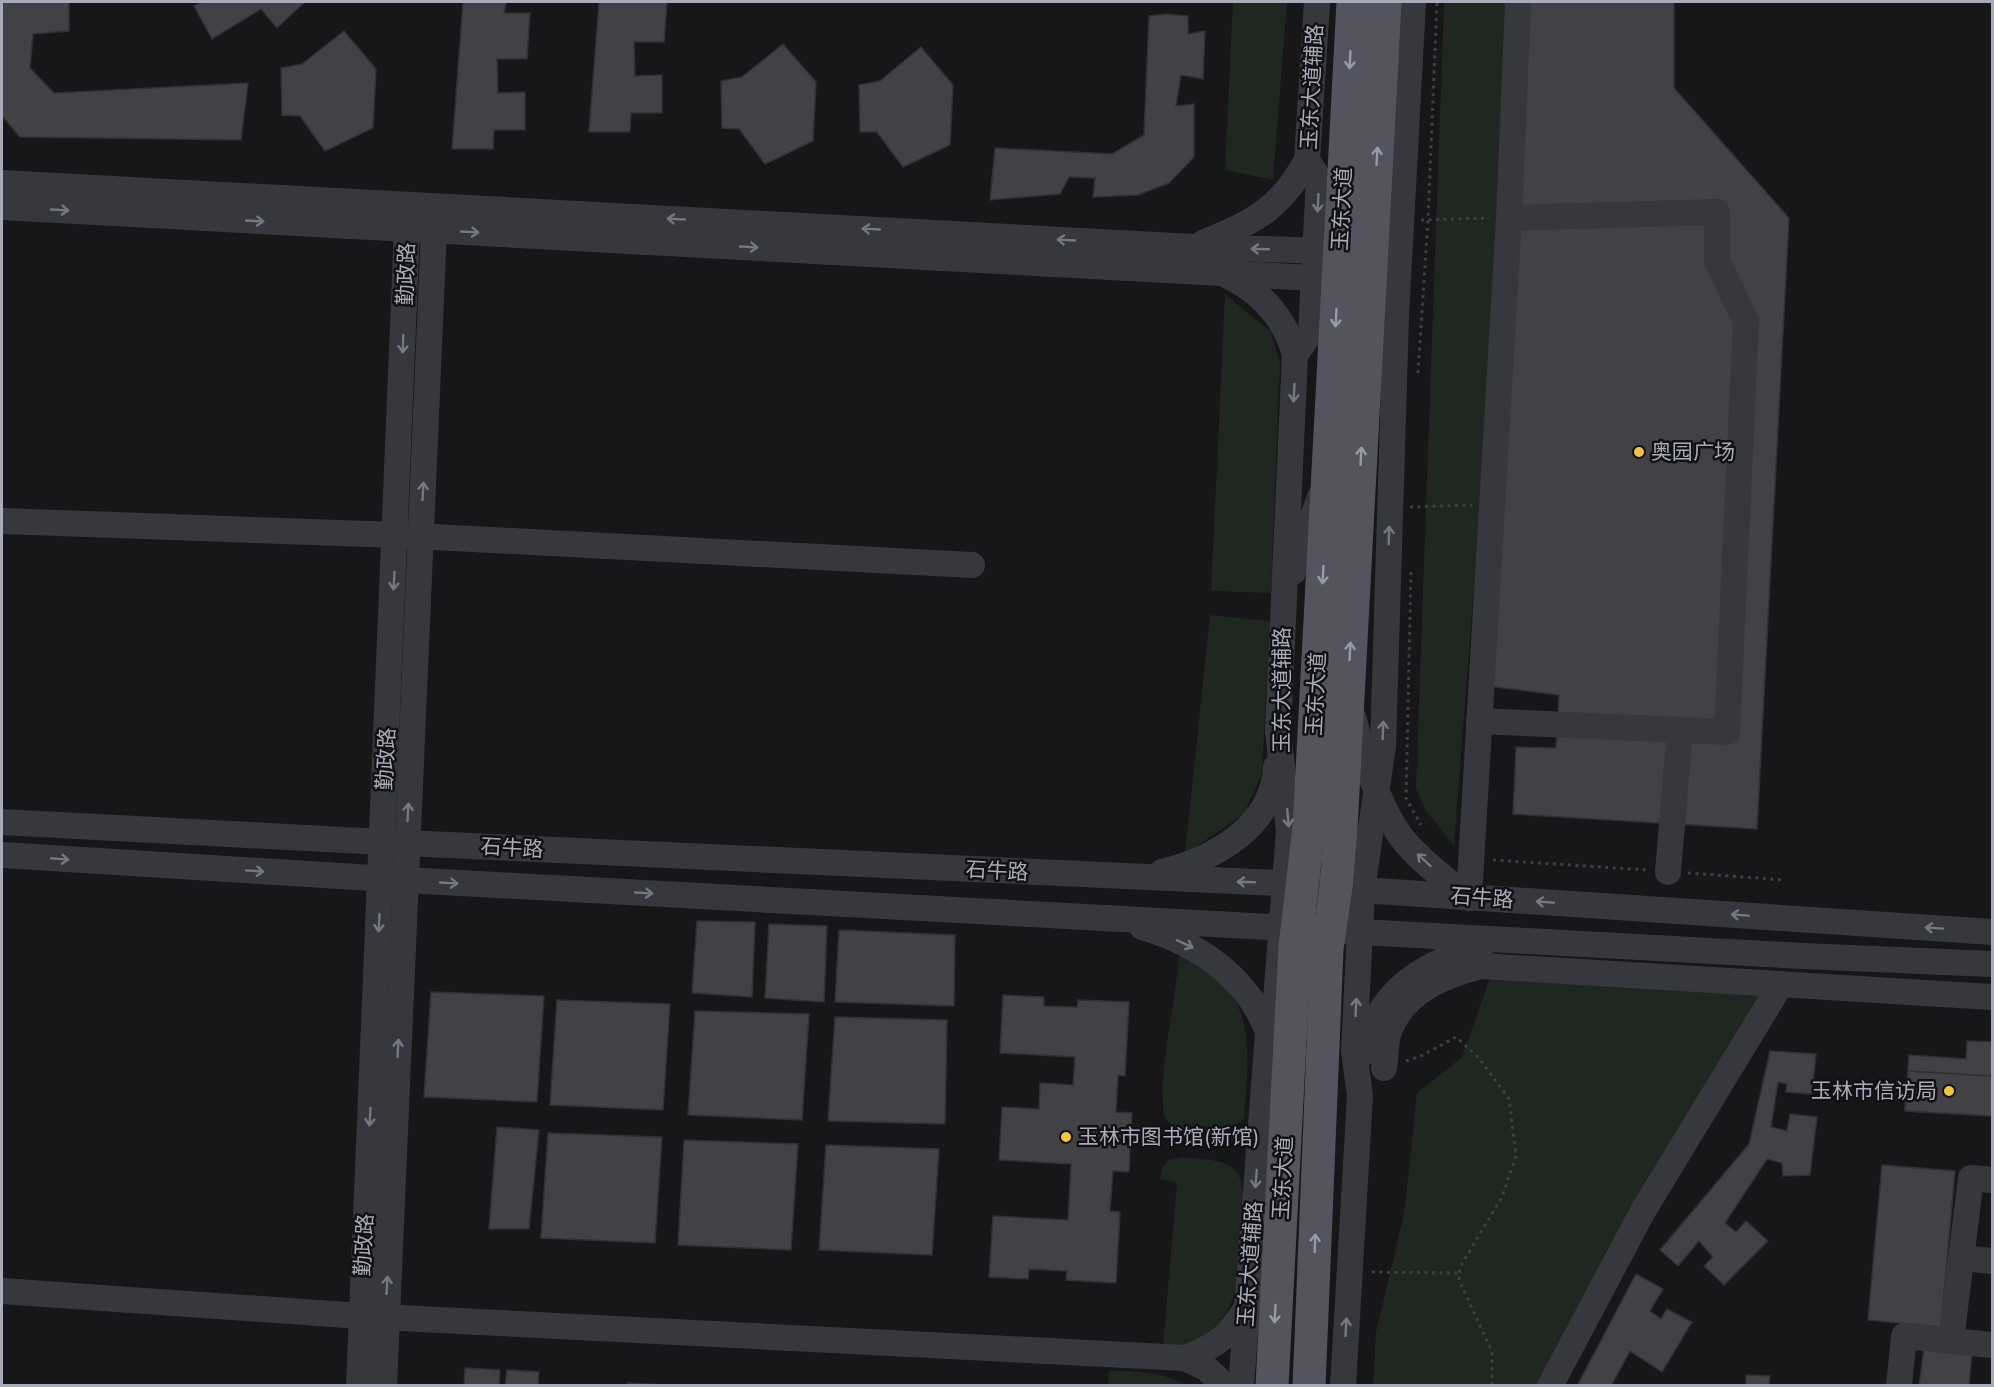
<svg xmlns="http://www.w3.org/2000/svg" width="1994" height="1387" font-family="Mulish,'Noto Sans SC',sans-serif">
<style>
.green{fill:#1e2720}
.building{fill:#414146;stroke:#313035;stroke-width:1.5}
.lines{fill:none;stroke-linecap:round;stroke-linejoin:round}
.path{stroke:#3d3f45;stroke-width:3;stroke-dasharray:3 4.5;stroke-linecap:butt}
.minor{stroke:#37383e;stroke-width:26}
.major{stroke:#53545d;stroke-width:33}
.oneway{stroke:#979aa7}
.oneway2{stroke:#757882}
.poi-dot{fill:#f4c633;stroke:#121114;stroke-width:2}
.labels{text-anchor:middle;stroke-width:5;stroke-linejoin:round;paint-order:stroke}
.street-label{font-size:21px;fill:#a8acb9;stroke:#121114}
.poi-label{font-size:21px;fill:#a8acb9;stroke:#121114;text-anchor:start}
</style>
<rect width="100%" height="100%" fill="#171619"/>
<g class="green">
<path d="M1233,2H1287L1273,180L1225,170Z"/>
<path d="M1444,2H1508L1487,422L1454,845L1426,811L1416,788Z"/>
<path d="M1225,294L1271,332L1280,363L1271,593L1211,591Z"/>
<path d="M1210,615L1270,621L1262,773L1244,814L1185,854Z"/>
<path d="M1179,954C1191,961 1210,967 1219,977C1256,1016 1248,1069 1244,1118C1227,1137 1196,1129 1173,1127C1167,1121 1163,1116 1163,1107C1160,1060 1176,1002 1179,954Z"/>
<path d="M1491,975L1768,990L1539,1385L1373,1386L1376,1332L1404,1214L1417,1093L1462,1057Z"/>
<path d="M1182,1157C1197,1159 1224,1158 1235,1170C1247,1183 1241,1208 1241,1224C1239,1266 1243,1307 1206,1334C1192,1343 1179,1347 1163,1346L1177,1182L1160,1179L1161,1170L1168,1160Z"/>
<path d="M1109,1371C1136,1371 1161,1371 1185,1385H1108Z"/>
</g>
<g class="building">
<path d="M2,2H69V31L33,34L30,68L54,93L248,83L241,140L20,137L2,116Z"/>
<path d="M202,2H305L277,28L261,9L212,39L194,6Z"/>
<path d="M463,2H506L504,13H530L527,59H497L498,93L525,92V130H494L493,149H452Z"/>
<path d="M599,2H667L664,42H634L635,76L662,75V113H631L630,132H589Z"/>
<path d="M1526,2H1674V88L1789,218L1757,829L1513,814L1516,747L1556,748L1559,695L1488,686Z"/>
<path d="M1166,14L1188,16V34L1205,31L1203,79L1181,75L1176,106L1194,104V157L1169,183L1138,195L1093,197L1095,178L1069,177L1060,194L990,200L995,148L1112,154L1144,135L1149,16Z"/>
<path d="M344,31L376,69L373,128L325,151L300,116L282,115L281,68L302,64Z"/>
<path d="M783,44L816,82L813,141L765,164L739,129L722,128L721,81L742,77Z"/>
<path d="M921,47L953,85L950,145L903,167L877,132H860L859,85L880,81Z"/>
<path d="M697,921L755,922L752,997L692,993Z"/>
<path d="M769,924L827,926L824,1002L765,998Z"/>
<path d="M839,930L955,935L954,1006L835,1002Z"/>
<path d="M431,992L544,996L537,1102L424,1097Z"/>
<path d="M1003,995L1044,997V1006L1077,1007L1078,1000L1129,1002L1125,1076L1118,1075L1116,1112L1132,1113L1129,1172L1113,1171L1110,1211L1120,1212L1116,1283L1066,1280L1067,1271L1029,1269L1028,1279L989,1277L993,1216L1068,1220L1071,1164L999,1160L1002,1107L1039,1109L1040,1083L1073,1085L1075,1057L1000,1053Z"/>
<path d="M557,1000L670,1004L663,1110L550,1105Z"/>
<path d="M695,1011L809,1014L802,1120L688,1115Z"/>
<path d="M835,1017L947,1020L945,1124L828,1121Z"/>
<path d="M1967,1041L1992,1042V1116L1905,1111L1909,1055L1966,1059Z"/>
<path d="M1770,1051L1816,1054L1812,1094L1786,1092L1787,1084L1778,1082L1771,1127L1787,1131L1790,1114L1817,1117L1810,1175L1783,1176L1782,1163L1767,1159L1725,1223L1736,1232L1746,1221L1768,1241L1724,1285L1704,1266L1713,1257L1699,1241L1678,1266L1660,1250L1749,1144Z"/>
<path d="M1908,1071L1992,1076V1116L1905,1111Z"/>
<path d="M497,1127L539,1130L529,1229H489Z"/>
<path d="M548,1133L662,1137L655,1243L541,1238Z"/>
<path d="M684,1140L798,1144L791,1250L678,1245Z"/>
<path d="M826,1145L939,1149L932,1255L819,1250Z"/>
<path d="M1882,1165L1955,1171L1941,1327L1868,1320Z"/>
<path d="M1636,1274L1663,1289L1650,1311L1661,1319L1667,1309L1692,1322L1662,1372L1630,1351L1611,1386H1577Z"/>
<path d="M1924,1347L1972,1352L1969,1386H1919Z"/>
<path d="M465,1368L500,1370L499,1386H464Z"/>
<path d="M507,1370L539,1372L538,1386H505Z"/>
<path d="M1746,1375L1770,1376L1769,1386H1746Z"/>
<path d="M628,1383L664,1385V1386H628Z"/>
</g>
<g class="lines">
<g class="path">
<path d="M1421,220L1489,218"/>
<path d="M1418,373L1428,220L1437,2"/>
<path d="M1410,507L1472,505"/>
<path d="M1411,572L1406,798L1421,825"/>
<path d="M1493,860L1648,870"/>
<path d="M1688,873L1785,880"/>
<path d="M1406,1061L1421,1056L1456,1037L1479,1058L1509,1099L1516,1156L1502,1197L1460,1267L1459,1280L1492,1352V1386"/>
<path d="M1372,1272L1460,1273"/>
</g>
<g class="minor">
<path d="M2,183L1193,247L1331,251"/>
<path d="M2,207L1331,279"/>
<path d="M1203,243C1254,221 1279,211 1307,160"/>
<path d="M1226,275C1262,292 1285,318 1295,355"/>
<path d="M2,521L396,535L972,565"/>
<path d="M1293,572L1320,497"/>
<path d="M1353,717C1364,757 1379,811 1406,843C1424,864 1448,881 1469,898"/>
<path d="M1479,721L1727,732L1746,321L1717,261V212L1509,218"/>
<path d="M2,822L382,842L1301,884L1362,890L1992,932"/>
<path d="M2,855L405,880L1803,956L1992,964"/>
<path d="M1162,872C1214,859 1273,827 1276,767"/>
<path d="M1668,872L1680,730"/>
<path d="M1469,898L1509,218L1518,2"/>
<path d="M1142,927C1198,943 1252,980 1270,1038"/>
<path d="M1366,1052C1377,987 1428,964 1484,943"/>
<path d="M1384,1068C1386,1057 1385,1045 1388,1035C1401,992 1443,976 1482,966L1992,997"/>
<path d="M1961,1258L1992,1261"/>
<path d="M2,1291L361,1316L1185,1358L1206,1368L1225,1386"/>
<path d="M1951,1340L1971,1178L1992,1180"/>
<path d="M1185,1358C1219,1345 1228,1336 1248,1306"/>
<path d="M359,1386L407,229L415,216"/>
<path d="M384,1386L434,230L427,216"/>
<path d="M1241,1386L1268,1033L1276,1000L1289,831L1278,731L1295,355L1311,332L1319,179L1307,160L1317,2"/>
<path d="M1343,1386L1360,1096L1354,1050L1362,890L1383,746L1396,317L1413,2"/>
<path d="M1550,1386L1643,1211L1781,984"/>
<path d="M1899,1386L1904,1336L1992,1345"/>
</g>
<g class="major">
<path d="M1272,1386L1295,947L1309,827L1353,2"/>
<path d="M1309,1386L1327,949L1336,887L1341,829L1385,2"/>
</g>
</g>
<defs><path id="oneway-shaft" d="M-6 0H5M1.5-3L5.5 0L1.5 3" fill="none" stroke-width="1.6" stroke-linecap="round" stroke-linejoin="round" transform="scale(1.5)"/></defs>
<g class="oneway">
<use href="#oneway-shaft" transform="translate(1350 60) rotate(93)"/>
<use href="#oneway-shaft" transform="translate(1377 156) rotate(-87)"/>
<use href="#oneway-shaft" transform="translate(1336 318) rotate(93)"/>
<use href="#oneway-shaft" transform="translate(1361 456) rotate(-87)"/>
<use href="#oneway-shaft" transform="translate(1323 575) rotate(93)"/>
<use href="#oneway-shaft" transform="translate(1350 651) rotate(-87)"/>
<use href="#oneway-shaft" transform="translate(1315 1243) rotate(-88)"/>
<use href="#oneway-shaft" transform="translate(1275 1314) rotate(93)"/>
</g>
<g class="oneway2">
<use href="#oneway-shaft" transform="translate(1318 203) rotate(93)"/>
<use href="#oneway-shaft" transform="translate(60 210) rotate(3)"/>
<use href="#oneway-shaft" transform="translate(676 219) rotate(-177)"/>
<use href="#oneway-shaft" transform="translate(255 221) rotate(3)"/>
<use href="#oneway-shaft" transform="translate(871 229) rotate(-177)"/>
<use href="#oneway-shaft" transform="translate(470 232) rotate(3)"/>
<use href="#oneway-shaft" transform="translate(1066 240) rotate(-177)"/>
<use href="#oneway-shaft" transform="translate(749 247) rotate(3)"/>
<use href="#oneway-shaft" transform="translate(1260 249) rotate(-178)"/>
<use href="#oneway-shaft" transform="translate(403 344) rotate(92)"/>
<use href="#oneway-shaft" transform="translate(1294 393) rotate(93)"/>
<use href="#oneway-shaft" transform="translate(423 491) rotate(-87)"/>
<use href="#oneway-shaft" transform="translate(1389 535) rotate(-88)"/>
<use href="#oneway-shaft" transform="translate(394 581) rotate(93)"/>
<use href="#oneway-shaft" transform="translate(1383 730) rotate(-88)"/>
<use href="#oneway-shaft" transform="translate(408 812) rotate(-87)"/>
<use href="#oneway-shaft" transform="translate(1288 818) rotate(85)"/>
<use href="#oneway-shaft" transform="translate(60 859) rotate(4)"/>
<use href="#oneway-shaft" transform="translate(1424 860) rotate(-138)"/>
<use href="#oneway-shaft" transform="translate(255 871) rotate(4)"/>
<use href="#oneway-shaft" transform="translate(1246 882) rotate(-178)"/>
<use href="#oneway-shaft" transform="translate(449 883) rotate(3)"/>
<use href="#oneway-shaft" transform="translate(644 893) rotate(3)"/>
<use href="#oneway-shaft" transform="translate(1545 902) rotate(-176)"/>
<use href="#oneway-shaft" transform="translate(1740 915) rotate(-176)"/>
<use href="#oneway-shaft" transform="translate(379 923) rotate(93)"/>
<use href="#oneway-shaft" transform="translate(1934 928) rotate(-176)"/>
<use href="#oneway-shaft" transform="translate(1185 944) rotate(25)"/>
<use href="#oneway-shaft" transform="translate(1356 1007) rotate(-87)"/>
<use href="#oneway-shaft" transform="translate(398 1048) rotate(-87)"/>
<use href="#oneway-shaft" transform="translate(370 1117) rotate(93)"/>
<use href="#oneway-shaft" transform="translate(1256 1179) rotate(95)"/>
<use href="#oneway-shaft" transform="translate(387 1285) rotate(-87)"/>
<use href="#oneway-shaft" transform="translate(1346 1327) rotate(-87)"/>
</g>
<g class="poi-dot">
<circle cx="1639" cy="452" r="6"/>
<circle cx="1949" cy="1091" r="6"/>
<circle cx="1066" cy="1137" r="6"/>
</g>
<g class="labels">
<g class="street-label">
<text transform="translate(1312 87) rotate(-87)" y="7">玉东大道辅路</text>
<text transform="translate(1342 209) rotate(-87)" y="7">玉东大道</text>
<text transform="translate(406 274) rotate(-88)" y="7">勤政路</text>
<text transform="translate(1282 690) rotate(-90)" y="7">玉东大道辅路</text>
<text transform="translate(1316 694) rotate(-87)" y="7">玉东大道</text>
<text transform="translate(386 759) rotate(-87)" y="7">勤政路</text>
<text transform="translate(512 848) rotate(3)" y="7">石牛路</text>
<text transform="translate(997 871) rotate(3)" y="7">石牛路</text>
<text transform="translate(1482 898) rotate(4)" y="7">石牛路</text>
<text transform="translate(1283 1178) rotate(-87)" y="7">玉东大道</text>
<text transform="translate(364 1245) rotate(-87)" y="7">勤政路</text>
<text transform="translate(1250 1264) rotate(-86)" y="7">玉东大道辅路</text>
</g>
<g class="poi-label">
<text x="1651" y="459">奥园广场</text>
<text x="1937" y="1098" text-anchor="end">玉林市信访局</text>
<text x="1078" y="1144">玉林市图书馆(新馆)</text>
</g>
</g>
<rect width="1994" height="1387" fill="none" stroke="#a8acb9" stroke-width="6"/>
</svg>
